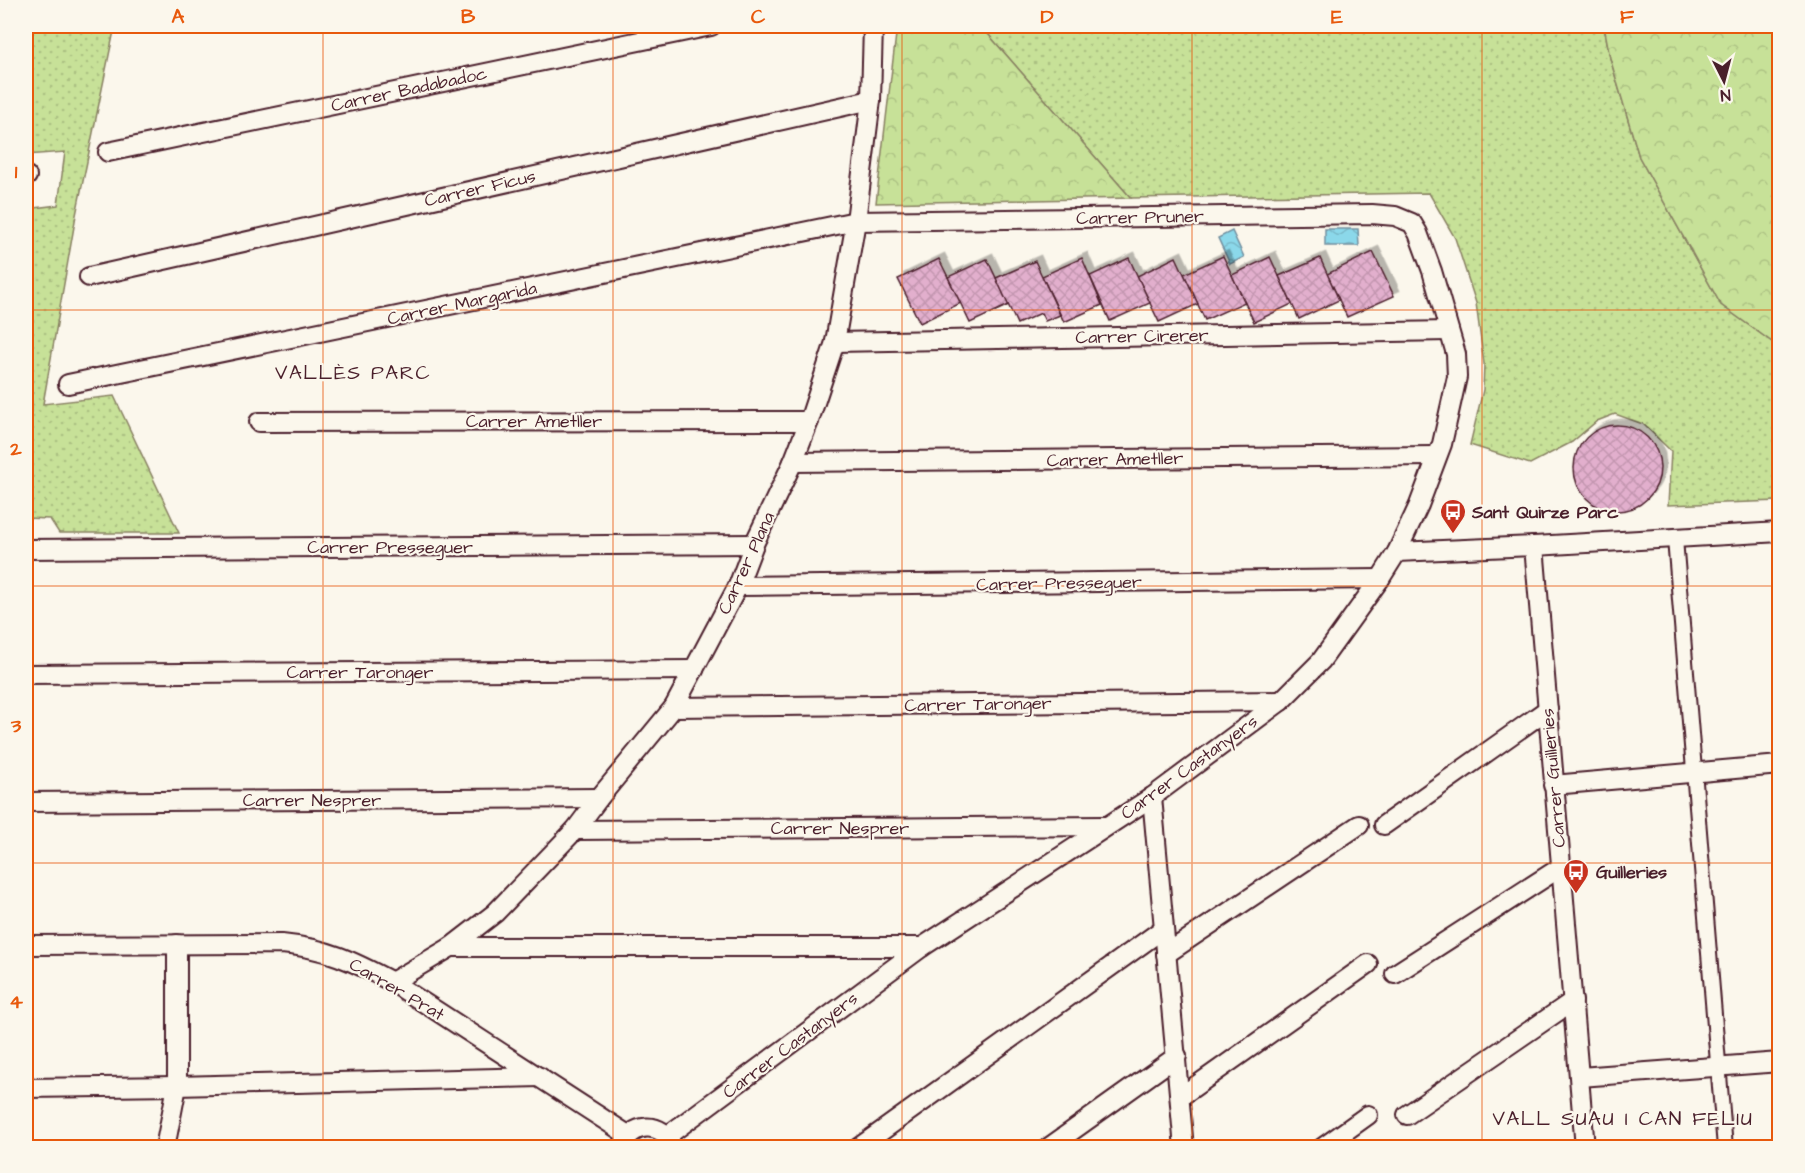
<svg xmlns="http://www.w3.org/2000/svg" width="1805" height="1173" font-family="'Architects Daughter',sans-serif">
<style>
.grass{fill:url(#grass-dots);stroke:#888062;stroke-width:1.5}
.forest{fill:url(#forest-crowns);stroke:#888062;stroke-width:1.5}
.water{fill:url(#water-waves);stroke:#718e9e;stroke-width:1.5}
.building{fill:url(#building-cross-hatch);stroke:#4a1f2b;stroke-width:1.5;filter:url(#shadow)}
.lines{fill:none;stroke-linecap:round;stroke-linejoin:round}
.pedestrian-casing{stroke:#4a1f2b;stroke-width:18}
.minor-casing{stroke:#4a1f2b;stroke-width:22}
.pedestrian{stroke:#fbf7ec;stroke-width:14}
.minor{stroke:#fbf7ec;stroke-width:18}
.grid{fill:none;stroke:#e8590c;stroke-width:1.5;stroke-opacity:0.55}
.labels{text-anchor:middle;stroke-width:4.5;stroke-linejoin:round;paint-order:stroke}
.street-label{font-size:18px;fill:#4a1f2b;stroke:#fbf7ec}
.poi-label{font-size:18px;font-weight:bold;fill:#4a1f2b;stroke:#fbf7ec;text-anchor:start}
.neighbourhood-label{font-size:20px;letter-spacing:1.5px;fill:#4a1f2b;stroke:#fbf7ec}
.neatline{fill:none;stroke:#e8590c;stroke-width:2}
.grid-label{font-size:20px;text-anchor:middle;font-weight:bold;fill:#e8590c}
</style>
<defs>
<pattern id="grass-dots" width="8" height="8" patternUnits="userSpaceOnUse" patternTransform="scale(1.5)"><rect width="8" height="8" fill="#c7e198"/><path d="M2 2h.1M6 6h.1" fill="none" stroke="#acc183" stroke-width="1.8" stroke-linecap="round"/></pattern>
<pattern id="forest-crowns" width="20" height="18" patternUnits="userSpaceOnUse" patternTransform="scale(1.5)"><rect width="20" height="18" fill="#c7e198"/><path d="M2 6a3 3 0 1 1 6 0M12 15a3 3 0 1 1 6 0" fill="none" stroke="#acc183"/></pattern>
<pattern id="water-waves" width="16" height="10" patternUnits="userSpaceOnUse" patternTransform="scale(1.5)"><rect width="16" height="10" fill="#8bd8ea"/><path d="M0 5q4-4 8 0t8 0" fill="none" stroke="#79b9c9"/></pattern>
<pattern id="building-cross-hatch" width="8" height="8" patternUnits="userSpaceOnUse" patternTransform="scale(1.5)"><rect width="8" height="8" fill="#e2afcd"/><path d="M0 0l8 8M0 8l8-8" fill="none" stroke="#c396b0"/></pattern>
<filter id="shadow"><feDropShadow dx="5.5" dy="-5.5" stdDeviation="0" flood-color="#0004"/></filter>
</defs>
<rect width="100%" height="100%" fill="#fbf7ec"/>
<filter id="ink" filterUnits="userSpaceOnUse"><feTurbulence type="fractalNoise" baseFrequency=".0167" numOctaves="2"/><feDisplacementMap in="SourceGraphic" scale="12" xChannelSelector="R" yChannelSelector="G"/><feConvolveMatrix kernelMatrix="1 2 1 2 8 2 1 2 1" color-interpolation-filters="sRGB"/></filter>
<g filter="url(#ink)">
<g class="grass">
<path d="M26,26H115L76,215L43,404L114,396L179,533H59L50,519L26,518V449H28L32,406L30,387H26V209L58,205L65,152L26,155Z"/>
<path d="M981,26H1604L1610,58L1639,157L1721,305L1779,347V501L1668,505L1671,451L1643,424L1615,414L1597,421L1572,442L1530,464L1470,445L1483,390L1484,364L1476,303L1455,238L1429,193L1131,198Z"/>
</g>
<g class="forest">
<path d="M897,26H981L1131,198L876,203Z"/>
<path d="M1604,26H1779V347L1721,305L1639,157L1610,58Z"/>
</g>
<g class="water">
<path d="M1325,229H1358L1359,246H1325Z"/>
<path d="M1232,231L1244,257L1230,264L1218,238Z"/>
</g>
<g class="building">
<path d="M1373,252L1394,296L1347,317L1327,274Z"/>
<path d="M1223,256L1245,302L1205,320L1184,274Z"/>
<path d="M1176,257L1198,304L1159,322L1137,276Z"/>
<path d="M1270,257L1292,304L1254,322L1232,275Z"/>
<path d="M1082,258L1102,305L1064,322L1042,276Z"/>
<path d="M1129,258L1150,303L1110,321L1090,276Z"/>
<path d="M1320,258L1339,300L1299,319L1279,276Z"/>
<path d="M939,259L961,303L920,323L898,279Z"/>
<path d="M987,259L1009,305L970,323L948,277Z"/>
<path d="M1035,261L1060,315L1045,321L1041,313L1017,324L996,278Z"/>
<circle cx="1617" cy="468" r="43"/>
</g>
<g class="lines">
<defs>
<path id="pedestrian" d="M1675,539L1725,1148"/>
<g id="minor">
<path d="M108,152L711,26"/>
<path d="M26,176H27"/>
<path d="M89,277L871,100"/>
<path d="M835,342L1449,331"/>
<path d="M68,384L856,221L1372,214L1395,216L1412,223L1418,233L1432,271L1456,354L1457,377L1442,444L1419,505L1397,552L1380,579L1321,661L1281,701L1152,797L922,947L667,1136"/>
<path d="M259,422L809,421"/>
<path d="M793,462L1436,456"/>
<path d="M1534,546L1780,532"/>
<path d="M26,549L754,544"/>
<path d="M1397,552L1534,546L1585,1148"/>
<path d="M738,586L1380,579"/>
<path d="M26,674L694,670"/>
<path d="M674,707L1281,701"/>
<path d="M1553,785L1780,765"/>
<path d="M1152,797L1184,1148"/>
<path d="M26,802L599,798"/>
<path d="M1384,825L1548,709"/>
<path d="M575,830L1105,826"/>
<path d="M26,945L282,944C326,948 353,961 392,982L628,1135"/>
<path d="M451,947H922"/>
<path d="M1166,954L1359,825"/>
<path d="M1395,974L1561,867"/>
<path d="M392,982L451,947L495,913L575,830L599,798L674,707L738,586L754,544L793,462L809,421L835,342L856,221L871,100L873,26"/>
<path d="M1580,1077L1780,1062"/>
<path d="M26,1088L177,1086L540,1077"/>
<path d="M1180,1097L1368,964"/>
<path d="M1407,1115L1573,1001"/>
<path d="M165,1148L177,1086V944"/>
<path d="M622,1148C629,1122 664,1120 672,1146"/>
<path d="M858,1148L1163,929"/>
<path d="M1048,1148L1177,1056"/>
<path d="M1322,1148L1368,1115"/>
</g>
</defs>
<use href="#pedestrian" class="pedestrian-casing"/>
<use href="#minor" class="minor-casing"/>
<use href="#pedestrian" class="pedestrian"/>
<use href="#minor" class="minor"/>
</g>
</g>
<path class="grid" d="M323,26V1148M613,26V1148M902,26V1148M1192,26V1148M1482,26V1148M26,310H1780M26,586H1780M26,863H1780"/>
<defs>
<symbol id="bus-pin" viewBox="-11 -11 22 30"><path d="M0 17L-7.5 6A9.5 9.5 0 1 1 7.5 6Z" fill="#c8321e" stroke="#fbf7ec"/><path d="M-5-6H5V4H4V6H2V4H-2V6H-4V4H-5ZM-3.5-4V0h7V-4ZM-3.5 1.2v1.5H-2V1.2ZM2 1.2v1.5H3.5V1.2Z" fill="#fff"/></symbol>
</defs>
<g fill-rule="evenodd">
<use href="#bus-pin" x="1438" y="497" width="30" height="40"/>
<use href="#bus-pin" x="1561" y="857" width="30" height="40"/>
</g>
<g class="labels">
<g class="street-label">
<text transform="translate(409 89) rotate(-12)" y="6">Carrer Badabadoc</text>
<text transform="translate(480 188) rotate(-13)" y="6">Carrer Ficus</text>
<text transform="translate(1140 217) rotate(-1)" y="6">Carrer Pruner</text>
<text transform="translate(462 303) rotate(-12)" y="6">Carrer Margarida</text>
<text transform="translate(1142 336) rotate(-1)" y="6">Carrer Cirerer</text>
<text x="534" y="427">Carrer Ametller</text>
<text transform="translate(1115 459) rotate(-1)" y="6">Carrer Ametller</text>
<text x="390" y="553">Carrer Presseguer</text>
<text transform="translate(746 563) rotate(-65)" y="6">Carrer Plana</text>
<text transform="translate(1059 583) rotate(-1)" y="6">Carrer Presseguer</text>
<text x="360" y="678">Carrer Taronger</text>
<text transform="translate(978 704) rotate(-1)" y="6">Carrer Taronger</text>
<text transform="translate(1189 767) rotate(-36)" y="6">Carrer Castanyers</text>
<text transform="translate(1553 778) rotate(-95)" y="6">Carrer Guilleries</text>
<text x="312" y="806">Carrer Nesprer</text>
<text x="840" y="834">Carrer Nesprer</text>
<text transform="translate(397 989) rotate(30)" y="6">Carrer Prat</text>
<text transform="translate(790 1045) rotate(-37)" y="6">Carrer Castanyers</text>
</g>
<g class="poi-label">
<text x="1472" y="518">Sant Quirze Parc</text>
<text x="1596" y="878">Guilleries</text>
</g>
<g class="neighbourhood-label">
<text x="353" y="379">VALLÈS PARC</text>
<text x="1623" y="1125">VALL SUAU I CAN FELIU</text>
</g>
</g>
<rect width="1805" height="1173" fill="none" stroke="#fbf7ec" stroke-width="66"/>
<g transform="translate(1724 81) rotate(174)" stroke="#fbf7ec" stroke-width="4.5" paint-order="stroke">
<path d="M0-4.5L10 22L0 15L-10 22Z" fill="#4a1f2b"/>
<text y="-9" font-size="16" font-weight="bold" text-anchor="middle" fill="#4a1f2b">N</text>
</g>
<rect x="33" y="33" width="1739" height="1107" class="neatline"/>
<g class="grid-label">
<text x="178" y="23">A</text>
<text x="468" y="23">B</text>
<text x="758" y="23">C</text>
<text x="1047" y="23">D</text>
<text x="1337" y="23">E</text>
<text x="1627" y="23">F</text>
<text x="16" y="178">1</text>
<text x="16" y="455">2</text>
<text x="16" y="732">3</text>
<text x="16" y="1008">4</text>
</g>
</svg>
